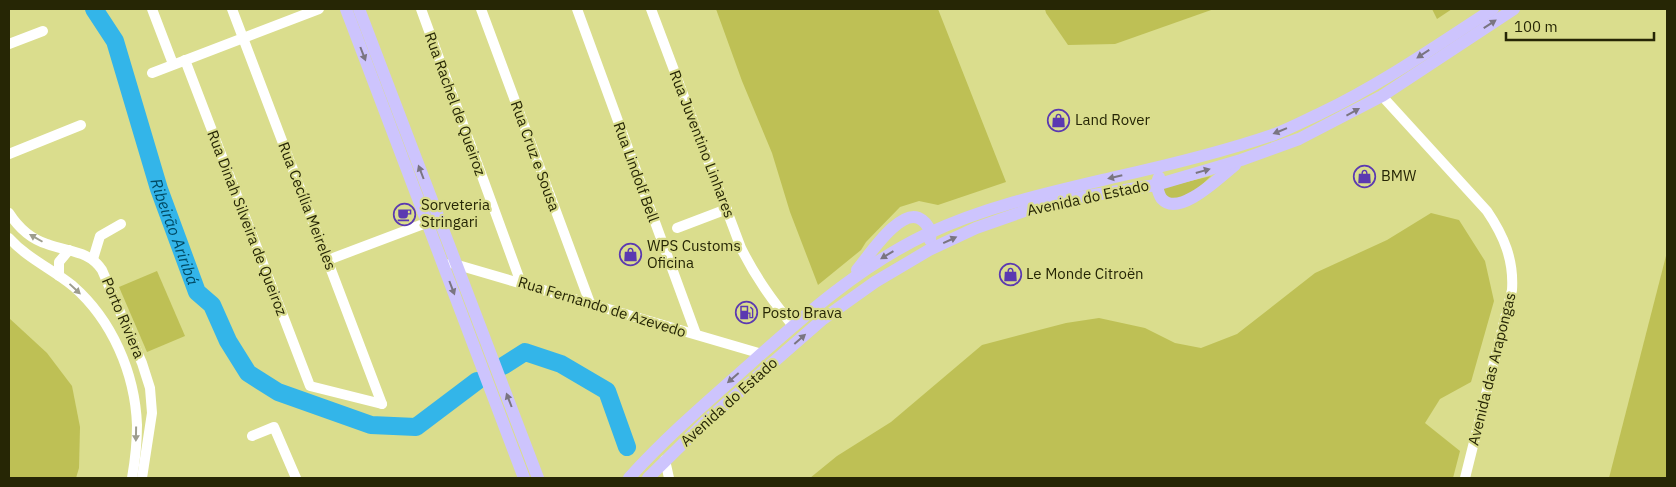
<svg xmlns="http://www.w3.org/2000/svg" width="1676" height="487" font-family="'IBM Plex Sans',sans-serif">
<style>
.green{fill:#bec055}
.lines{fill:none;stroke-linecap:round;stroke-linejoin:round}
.river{stroke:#33b5e9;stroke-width:18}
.minor{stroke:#fff;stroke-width:10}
.major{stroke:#cdc4fd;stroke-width:12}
.oneway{fill:#7a7581}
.oneway2{fill:#9d9d8e}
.labels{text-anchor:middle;stroke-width:4.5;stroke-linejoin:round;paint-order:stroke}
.street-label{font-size:15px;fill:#262605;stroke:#dadd8d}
.poi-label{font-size:15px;fill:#262605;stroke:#dadd8d;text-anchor:start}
.water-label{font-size:16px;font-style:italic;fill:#004b65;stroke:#dadd8d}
</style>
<rect width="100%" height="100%" fill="#dadd8d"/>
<g class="green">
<path d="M716,9H938L1006,182L938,205L919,201L900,207L866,242L861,250L818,285L790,212L772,153L742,81Z"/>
<path d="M1045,9H1214L1115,44L1068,45L1046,13Z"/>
<path d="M1432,9H1452L1437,19Z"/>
<path d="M1211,176L1193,193L1178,200L1167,197L1162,188Z"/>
<path d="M1431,213L1459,220L1485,261L1494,301L1471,382L1440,399L1425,423L1460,451L1453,478H810L837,456L891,422L982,345L1066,323L1099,318L1145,328L1175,343L1201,348L1237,334L1315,273L1387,240Z"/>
<path d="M1667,252V478H1609Z"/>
<path d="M157,271L185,336L147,352L119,287Z"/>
<path d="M9,318L47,353L72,386L80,427L79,468L76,478H9Z"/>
</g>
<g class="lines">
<g class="river">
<path id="s1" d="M94,9L115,41L159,189L197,292L212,305L228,341L248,373L278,392L371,425L416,427L477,381"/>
<path d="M503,366L525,352L561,364L607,391L627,447"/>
</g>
<g class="minor">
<path d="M152,9L173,64"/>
<path d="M232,9L382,404"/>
<path d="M421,9L521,283"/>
<path d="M481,9L590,303"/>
<path d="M577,9L696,334"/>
<path d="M651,9L741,248C756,278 772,300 793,326"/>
<path d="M9,44L43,31"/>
<path d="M185,60L310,386L382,404"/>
<path d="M152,73L319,9"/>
<path d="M1382,96L1487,211C1504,236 1514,260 1512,290L1465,478"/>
<path d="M9,154L81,125"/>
<path d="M9,213C18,227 31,239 47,244C68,252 89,250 102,270L142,363L150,388L152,413L142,478"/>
<path d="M677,228L727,209"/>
<path d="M9,238C27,258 52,269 73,286C112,320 135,373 137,425C137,443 135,461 132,478"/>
<path d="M93,259L100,236L121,224"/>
<path d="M328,260L434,220"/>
<path d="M451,263L762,354"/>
<path d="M59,276V262L69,250"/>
<path d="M252,436L274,427L296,478"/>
<path d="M665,460L669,478"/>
</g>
<g class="major">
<path d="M346,9L524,478"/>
<path d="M359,9L538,478"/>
<path d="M1159,177L1156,185C1158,189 1159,196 1162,199C1179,218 1221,176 1235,165"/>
<path d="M857,270C868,257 902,204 922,220C929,225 931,232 930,240"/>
<path d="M629,478C666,437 708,401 750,364C805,315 860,266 927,234C987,206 1051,192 1115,177C1169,165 1223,152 1275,134C1291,128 1306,120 1321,113C1382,84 1437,45 1493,9"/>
<path d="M648,478L706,421L823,319L875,282L929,250L976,228L1036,207L1087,196L1156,185L1241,160L1299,139L1382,96L1514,9"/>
</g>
</g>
<defs><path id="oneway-solid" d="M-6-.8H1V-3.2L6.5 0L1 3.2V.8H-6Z" transform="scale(1.25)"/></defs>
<g class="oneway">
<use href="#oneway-solid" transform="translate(1490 24) rotate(-33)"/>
<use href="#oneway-solid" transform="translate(363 54) rotate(69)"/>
<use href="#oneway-solid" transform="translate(1423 54) rotate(147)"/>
<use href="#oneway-solid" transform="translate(1353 112) rotate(-29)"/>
<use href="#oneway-solid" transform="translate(1280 131) rotate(158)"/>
<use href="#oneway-solid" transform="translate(1203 171) rotate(-16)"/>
<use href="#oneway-solid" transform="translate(421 172) rotate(-111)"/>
<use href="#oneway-solid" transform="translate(1115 177) rotate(167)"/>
<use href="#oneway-solid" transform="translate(950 240) rotate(-25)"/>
<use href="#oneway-solid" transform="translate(887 255) rotate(149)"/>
<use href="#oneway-solid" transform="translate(452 288) rotate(69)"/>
<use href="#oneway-solid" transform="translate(800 339) rotate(-41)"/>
<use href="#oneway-solid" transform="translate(733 378) rotate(139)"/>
<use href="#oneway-solid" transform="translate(509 400) rotate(-111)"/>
</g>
<g class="oneway2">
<use href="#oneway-solid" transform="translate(36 238) rotate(-150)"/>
<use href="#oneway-solid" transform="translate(75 289) rotate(43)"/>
<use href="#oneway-solid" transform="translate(136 434) rotate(91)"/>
</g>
<defs>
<symbol id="shop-ring" viewBox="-11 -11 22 22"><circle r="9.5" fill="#dadd8d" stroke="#5b39b1" stroke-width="1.5"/><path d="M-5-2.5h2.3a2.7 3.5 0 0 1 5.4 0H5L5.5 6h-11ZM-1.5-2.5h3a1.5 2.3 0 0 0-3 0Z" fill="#5b39b1"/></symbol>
<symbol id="cafe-ring" viewBox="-11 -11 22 22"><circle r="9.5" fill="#dadd8d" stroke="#5b39b1" stroke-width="1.5"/><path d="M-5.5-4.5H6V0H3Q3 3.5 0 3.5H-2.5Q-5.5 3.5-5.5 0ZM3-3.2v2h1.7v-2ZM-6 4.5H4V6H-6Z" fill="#5b39b1"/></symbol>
<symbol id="fuel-ring" viewBox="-11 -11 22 22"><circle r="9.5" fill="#dadd8d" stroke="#5b39b1" stroke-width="1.5"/><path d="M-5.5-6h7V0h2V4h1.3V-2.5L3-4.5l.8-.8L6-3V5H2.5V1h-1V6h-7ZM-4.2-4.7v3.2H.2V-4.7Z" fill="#5b39b1"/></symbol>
</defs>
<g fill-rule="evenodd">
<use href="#shop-ring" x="1046" y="108" width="25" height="25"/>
<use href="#shop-ring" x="1352" y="164" width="25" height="25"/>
<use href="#cafe-ring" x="392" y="202" width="25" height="25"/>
<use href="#shop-ring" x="618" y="242" width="25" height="25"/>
<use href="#shop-ring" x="998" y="262" width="25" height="25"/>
<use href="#fuel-ring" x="734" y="300" width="25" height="25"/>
</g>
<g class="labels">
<g class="street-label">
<text transform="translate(455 104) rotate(70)" y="5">Rua Rachel de Queiroz</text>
<text transform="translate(702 144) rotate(69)" y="5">Rua Juventino Linhares</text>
<text transform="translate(535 156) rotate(70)" y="5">Rua Cruz e Sousa</text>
<text transform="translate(636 172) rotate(70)" y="5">Rua Lindolf Bell</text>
<text transform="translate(1088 198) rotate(-12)" y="5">Avenida do Estado</text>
<text transform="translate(307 206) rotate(69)" y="5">Rua Cecília Meireles</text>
<text transform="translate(247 223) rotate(69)" y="5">Rua Dinah Silveira de Queiroz</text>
<text transform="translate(602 307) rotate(17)" y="5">Rua Fernando de Azevedo</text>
<text transform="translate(123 318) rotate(67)" y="5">Porto Riviera</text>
<text transform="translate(1492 369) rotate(-76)" y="5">Avenida das Arapongas</text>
<text transform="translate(729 402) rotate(-42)" y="5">Avenida do Estado</text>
</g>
<g class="poi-label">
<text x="1075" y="125">Land Rover</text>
<text x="1381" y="181">BMW</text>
<text x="421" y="210">Sorveteria<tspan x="421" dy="17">Stringari</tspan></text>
<text x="647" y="251">WPS Customs<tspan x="647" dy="17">Oficina</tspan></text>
<text x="1026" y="279">Le Monde Citroën</text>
<text x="762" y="318">Posto Brava</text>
</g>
<g class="water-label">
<text dy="6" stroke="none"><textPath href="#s1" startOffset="238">Ribeirão Ariribá</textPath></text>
</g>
</g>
<rect width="1676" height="487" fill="none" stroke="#262605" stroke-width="20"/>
<path d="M1506 32v8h148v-8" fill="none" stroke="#262605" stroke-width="2.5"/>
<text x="1514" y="32" font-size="15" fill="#262605" stroke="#dadd8d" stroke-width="4" paint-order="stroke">100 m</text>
</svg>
